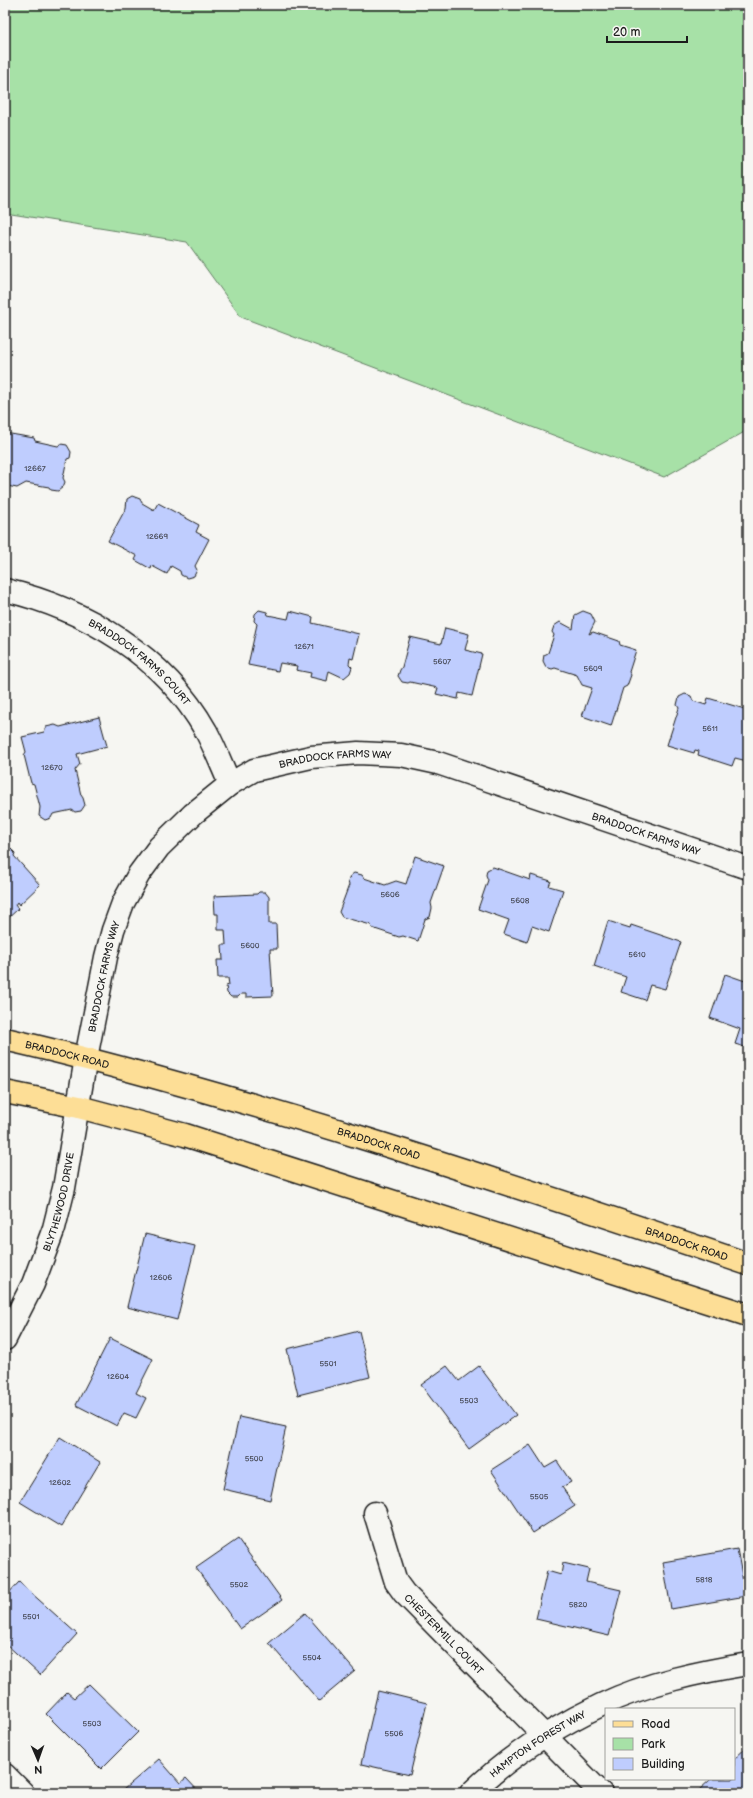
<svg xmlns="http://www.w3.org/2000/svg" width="753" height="1798" font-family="'Balsamiq Sans',sans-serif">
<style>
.green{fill:#a7e1a7;stroke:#627e62}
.building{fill:#bfcdfe;stroke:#1c1c1c}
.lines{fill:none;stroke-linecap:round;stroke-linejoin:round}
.minor-casing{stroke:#1c1c1c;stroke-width:25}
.major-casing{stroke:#1c1c1c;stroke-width:25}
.minor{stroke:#f6f6f2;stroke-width:22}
.major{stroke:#fdde96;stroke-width:22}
.labels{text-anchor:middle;stroke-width:4;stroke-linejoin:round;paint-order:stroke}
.number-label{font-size:8px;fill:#454854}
.street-label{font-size:10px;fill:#1c1c1c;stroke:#f6f6f2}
</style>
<rect width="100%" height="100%" fill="#f6f6f2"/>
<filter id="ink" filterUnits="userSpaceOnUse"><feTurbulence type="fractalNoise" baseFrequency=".025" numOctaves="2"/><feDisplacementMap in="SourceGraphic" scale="8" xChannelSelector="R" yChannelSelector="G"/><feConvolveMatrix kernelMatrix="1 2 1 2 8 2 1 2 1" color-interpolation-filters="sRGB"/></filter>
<g filter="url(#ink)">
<path class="green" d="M5,5H748V430L664,477L241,317L187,242L5,213Z"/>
<g class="building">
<path d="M5,433L34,438L35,441L58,446L61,444L67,445L71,452L70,458L67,459L63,478L65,482L63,487L58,491L51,490L49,487L26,483L17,488L7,486L5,495Z"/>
<path d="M132,496L140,499L142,503L154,510L158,503L199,525L196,532L209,539L195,566L197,570L194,576L187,578L181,575L180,571L171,566L167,574L152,566L151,569L135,560L137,556L108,541L126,508L127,499Z"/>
<path d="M259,610L267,612L268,615L288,619L290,611L313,617L312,623L359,634L353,659L350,658L349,664L352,667L350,673L344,678L329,671L327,681L310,677L311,673L296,670L297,666L280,663L278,671L248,665L257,624L254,621L255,614Z"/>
<path d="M583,611L591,614L595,622L589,634L593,632L619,641L620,645L636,650L629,672L631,675L627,686L623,688L611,726L582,716L592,688L582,685L577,675L555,668L552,669L546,667L543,661L544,655L548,653L554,635L552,632L554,626L560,622L573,629L575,615Z"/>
<path d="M445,628L469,634L465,650L482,654L472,696L459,693L458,699L436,694L438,688L410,682L408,683L402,682L398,676L400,670L402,667L410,637L441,644Z"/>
<path d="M685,694L691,696L693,701L706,705L708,698L748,710V764L743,760L735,758L732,766L698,755L699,751L695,750L694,753L667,745L679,708L677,705L679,697Z"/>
<path d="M99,717L107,746L77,754L80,764L75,770L81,795L83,798L85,805L81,811L75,812L72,810L53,814L51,818L45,820L39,816L40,807L34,784L31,783L24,755L26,752L22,737L44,732L46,727L55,725L60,727Z"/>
<path d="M5,847H9L15,853L14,856L40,885L19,905L17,902L15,905L18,909L5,921Z"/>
<path d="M415,856L444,866L431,903L432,908L430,917L425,919L418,941L403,936L399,937L372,928L371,925L342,917L339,912L349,885L348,882L350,876L354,873L362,875L364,878L385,885L396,881L406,884Z"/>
<path d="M493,867L530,880L531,875L551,881L549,886L563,890L549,932L532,926L527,942L504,934L509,920L478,909L488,880L486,875L487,870Z"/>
<path d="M259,892H265L269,897V924H276L277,949H270L273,996L246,997V994H241L238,997H231L227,993L226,986L229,985L228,978H218L217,960H223L222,945H226L225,930H218V914H215L214,896L257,894Z"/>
<path d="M608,921L630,928L631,925L681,942L665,989L650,985L645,1000L621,992L626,977L594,966Z"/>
<path d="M725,974L748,982V1048L735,1044L740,1029L710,1018Z"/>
<path d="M145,1234L195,1246L177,1320L127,1307Z"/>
<path d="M359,1331L370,1377L298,1395L287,1349Z"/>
<path d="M110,1338L153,1359L136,1393L146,1398L136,1418L124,1413L117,1426L76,1405Z"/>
<path d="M447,1366L459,1381L479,1366L516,1415L469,1449L421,1385Z"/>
<path d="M239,1417L286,1427L270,1500L223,1489Z"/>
<path d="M60,1437L100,1462L61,1527L20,1502Z"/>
<path d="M530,1445L545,1468L557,1461L571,1482L562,1487L575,1506L533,1533L491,1470Z"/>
<path d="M238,1539L282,1600L240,1629L196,1568Z"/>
<path d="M737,1549L746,1596L671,1609L663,1562Z"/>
<path d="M563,1563L589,1569L586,1582L621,1590L609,1636L536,1619L547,1571L561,1575Z"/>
<path d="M19,1582L77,1634L40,1675L5,1643V1597Z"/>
<path d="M305,1613L355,1671L319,1701L269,1643Z"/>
<path d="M89,1684L138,1732L101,1769L46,1714L67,1692L74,1698Z"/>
<path d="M378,1691L427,1703L410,1775L361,1764Z"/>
<path d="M748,1746V1793H701L699,1790L711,1779H734V1759Z"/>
<path d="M159,1759L180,1783L186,1778L200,1793H125L123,1790Z"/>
</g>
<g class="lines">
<defs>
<g id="minor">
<path id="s1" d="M5,590C86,609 164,656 206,731C215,748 222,766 230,784"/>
<path id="s2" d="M5,1339L33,1284L54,1228L64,1188L86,1058L106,957L113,930L123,903L139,874L159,847L193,814L230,784L254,770L311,757L358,753L401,755L438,763L748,868"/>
<path id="s3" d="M375,1513L396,1582L404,1593L601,1793"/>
<path d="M5,1775L23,1793"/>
<path id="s4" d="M471,1793C508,1757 555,1727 601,1705C647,1683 699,1672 748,1664"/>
</g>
<g id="major">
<path id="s5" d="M5,1039C127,1067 246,1102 366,1139C494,1179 621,1221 748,1264"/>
<path d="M5,1092L79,1107L185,1135L748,1315"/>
</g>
</defs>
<use href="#minor" class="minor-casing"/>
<use href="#major" class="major-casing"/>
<use href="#minor" class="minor"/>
<use href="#major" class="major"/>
</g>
</g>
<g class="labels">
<g class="number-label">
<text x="35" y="471">12667</text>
<text x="157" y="539">12669</text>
<text x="304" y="649">12671</text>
<text x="442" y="664">5607</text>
<text x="593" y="671">5609</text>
<text x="710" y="731">5611</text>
<text x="52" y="770">12670</text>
<text x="390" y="897">5606</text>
<text x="520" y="903">5608</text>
<text x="250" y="948">5600</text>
<text x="637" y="957">5610</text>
<text x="161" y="1280">12606</text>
<text x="328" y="1366">5501</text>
<text x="118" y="1379">12604</text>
<text x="469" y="1403">5503</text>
<text x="254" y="1461">5500</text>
<text x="60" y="1485">12602</text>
<text x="539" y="1499">5505</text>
<text x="704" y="1582">5818</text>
<text x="239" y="1587">5502</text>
<text x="578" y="1607">5820</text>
<text x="31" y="1619">5501</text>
<text x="312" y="1660">5504</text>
<text x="92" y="1726">5503</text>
<text x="394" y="1736">5506</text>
</g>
<g class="street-label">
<text dy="4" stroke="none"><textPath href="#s1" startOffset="155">BRADDOCK FARMS COURT</textPath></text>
<text dy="4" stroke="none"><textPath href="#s2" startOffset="726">BRADDOCK FARMS WAY</textPath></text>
<text dy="4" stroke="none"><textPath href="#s2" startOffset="1050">BRADDOCK FARMS WAY</textPath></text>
<text dy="4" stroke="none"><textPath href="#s2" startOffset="378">BRADDOCK FARMS WAY</textPath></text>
<text dy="4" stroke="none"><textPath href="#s5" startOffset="64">BRADDOCK ROAD</textPath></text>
<text dy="4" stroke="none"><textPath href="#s5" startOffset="388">BRADDOCK ROAD</textPath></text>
<text dy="4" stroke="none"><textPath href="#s2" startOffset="148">BLYTHEWOOD DRIVE</textPath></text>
<text dy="4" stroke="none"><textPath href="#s5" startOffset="712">BRADDOCK ROAD</textPath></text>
<text dy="4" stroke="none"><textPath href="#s3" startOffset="143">CHESTERMILL COURT</textPath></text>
<text dy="4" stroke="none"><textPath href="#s4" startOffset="83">HAMPTON FOREST WAY</textPath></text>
</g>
</g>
<rect width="753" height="1798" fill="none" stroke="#f6f6f2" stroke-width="20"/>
<rect x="10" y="10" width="733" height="1778" fill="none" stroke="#1c1c1c" stroke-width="1.5" filter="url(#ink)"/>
<rect x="605" y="1708" width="130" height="72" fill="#f6f6f2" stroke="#9f9f9c"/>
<rect x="613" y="1721" width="20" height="6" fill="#fdde96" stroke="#9f9f9c"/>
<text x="641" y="1728" font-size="12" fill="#1c1c1c">Road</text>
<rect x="613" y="1738" width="20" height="12" fill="#a7e1a7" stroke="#9f9f9c"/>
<text x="641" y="1748" font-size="12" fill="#1c1c1c">Park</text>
<rect x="613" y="1758" width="20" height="12" fill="#bfcdfe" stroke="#9f9f9c"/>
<text x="641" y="1768" font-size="12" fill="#1c1c1c">Building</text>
<g transform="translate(38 1760) rotate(178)" stroke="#f6f6f2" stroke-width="3" paint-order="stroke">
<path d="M0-3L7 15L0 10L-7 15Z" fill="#1c1c1c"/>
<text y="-6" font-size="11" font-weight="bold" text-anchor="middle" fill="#1c1c1c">N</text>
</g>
<path d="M607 36v6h80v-6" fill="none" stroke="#1c1c1c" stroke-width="2"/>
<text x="613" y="36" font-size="12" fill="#1c1c1c" stroke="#f6f6f2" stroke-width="3" paint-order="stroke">20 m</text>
</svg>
